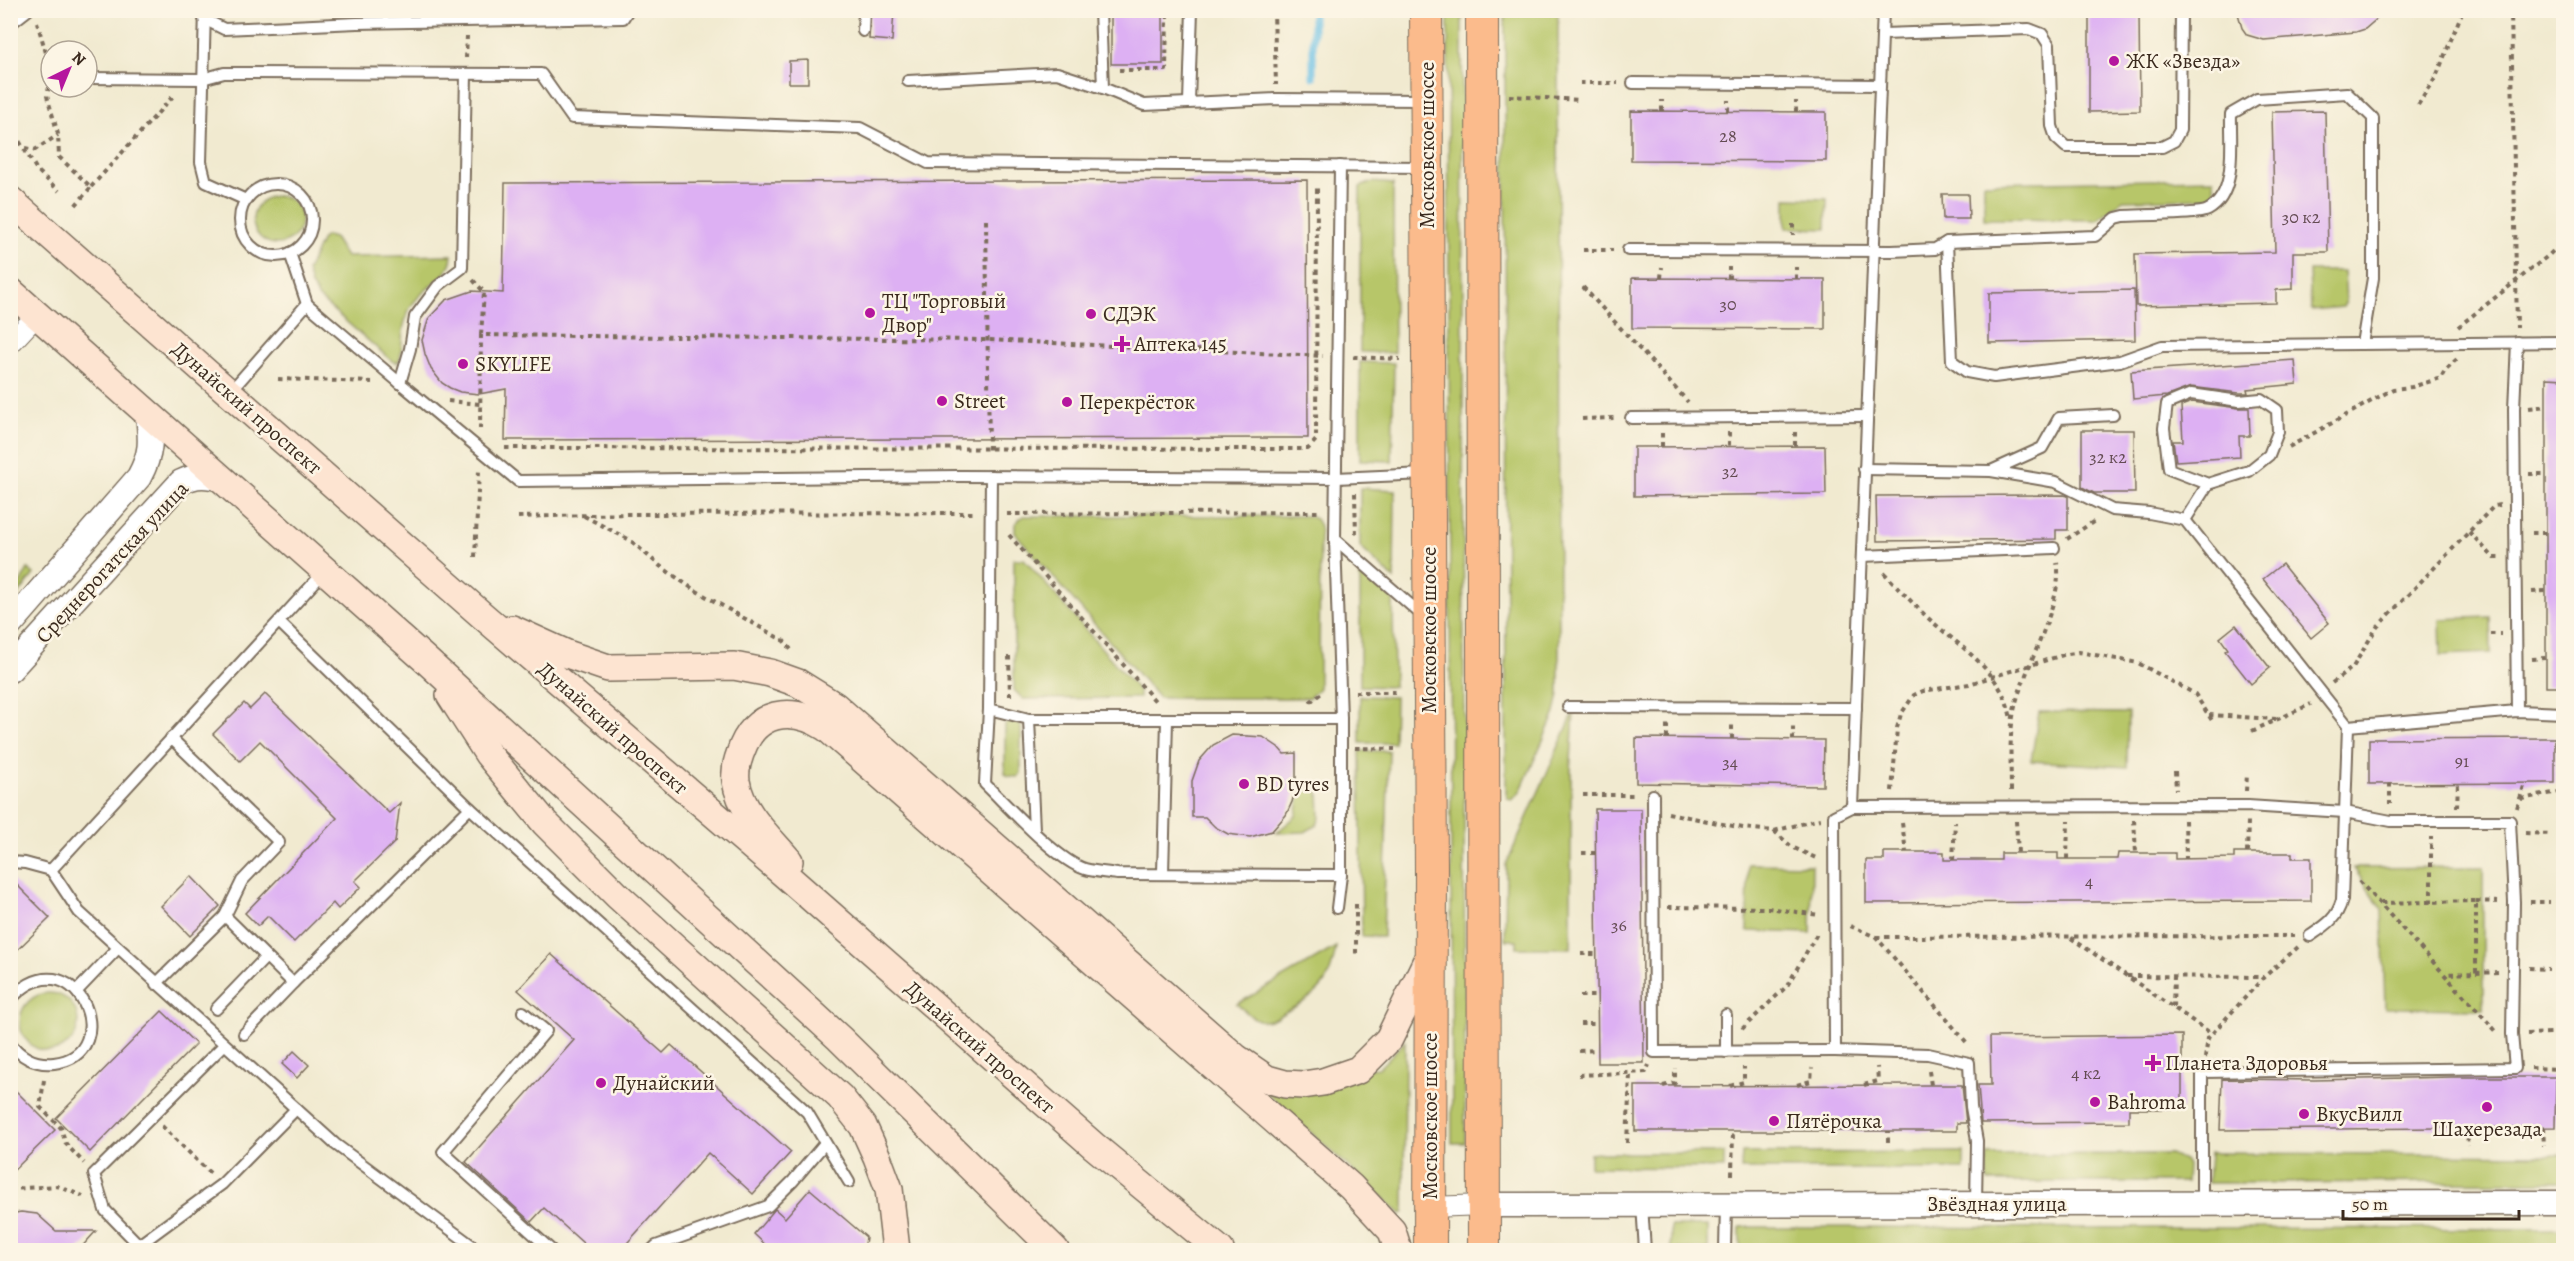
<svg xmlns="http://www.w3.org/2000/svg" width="2574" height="1261" font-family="Alegreya,serif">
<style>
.green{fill:#b7c669;stroke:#797844;stroke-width:1.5}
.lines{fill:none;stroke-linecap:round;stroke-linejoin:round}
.stream{stroke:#69c0e6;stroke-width:7}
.building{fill:#ddb0f3}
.service-casing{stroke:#7b6d5c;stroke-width:14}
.minor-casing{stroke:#7b6d5c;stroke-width:22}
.tertiary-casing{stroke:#7b6d5c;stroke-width:27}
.secondary-casing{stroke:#7b6d5c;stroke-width:30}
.primary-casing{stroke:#7b6d5c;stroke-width:34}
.path{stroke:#7b6d5c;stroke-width:4;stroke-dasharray:4.5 4.5;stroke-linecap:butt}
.service{stroke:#fff;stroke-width:10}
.minor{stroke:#fff;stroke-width:20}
.tertiary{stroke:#fff;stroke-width:24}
.secondary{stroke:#fde4d1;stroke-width:27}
.primary{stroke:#fbbb8c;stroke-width:32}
.poi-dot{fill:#b5179e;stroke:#fcf5e5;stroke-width:2}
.labels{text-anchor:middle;stroke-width:5;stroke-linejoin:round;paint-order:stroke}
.number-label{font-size:18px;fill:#644c53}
.poi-label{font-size:21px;fill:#3b2a1e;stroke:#fcf5e5;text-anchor:start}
.street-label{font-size:21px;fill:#3b2a1e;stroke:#fcf5e5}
</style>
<rect width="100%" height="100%" fill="#fcf5e5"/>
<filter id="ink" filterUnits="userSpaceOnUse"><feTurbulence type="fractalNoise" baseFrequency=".0167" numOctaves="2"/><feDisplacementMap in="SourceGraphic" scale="12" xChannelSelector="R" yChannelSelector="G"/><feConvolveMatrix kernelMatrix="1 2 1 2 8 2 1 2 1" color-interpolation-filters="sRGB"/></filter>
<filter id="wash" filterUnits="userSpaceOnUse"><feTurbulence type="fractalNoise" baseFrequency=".008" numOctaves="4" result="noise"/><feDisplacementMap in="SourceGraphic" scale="24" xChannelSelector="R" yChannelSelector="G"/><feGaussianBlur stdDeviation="1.35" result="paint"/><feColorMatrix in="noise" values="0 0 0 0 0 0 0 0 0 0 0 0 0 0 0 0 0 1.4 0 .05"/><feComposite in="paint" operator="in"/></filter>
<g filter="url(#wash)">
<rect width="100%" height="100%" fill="#f1ead0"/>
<g class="green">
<path d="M1448,11H1462L1465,1143H1452Z"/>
<path d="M1505,11H1558L1559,694L1555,713L1520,792L1512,800L1507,798L1506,792Z"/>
<path d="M2214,179L2215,198L2123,200L2097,220L1984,219V183Z"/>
<path d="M1373,182L1393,184L1394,353L1360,352V187Z"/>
<circle cx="277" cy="220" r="24"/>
<path d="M1786,198L1827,199L1826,229L1786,228Z"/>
<path d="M326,236L334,238L346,257L452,255C451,279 422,286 410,308C401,325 403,341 400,359L397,363L392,361L319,298L311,285L307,271L322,239Z"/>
<path d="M2309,271H2344L2346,301L2343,307L2311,310Z"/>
<path d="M1360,362L1394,363L1392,461L1360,460Z"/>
<path d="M1360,488L1395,490L1394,579L1360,547Z"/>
<path d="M1023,516H1309L1316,519L1320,526L1319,688L1309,698H1159L1015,533V524Z"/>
<path d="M1014,559H1024L1139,691V698L1023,699L1014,690Z"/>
<path d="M1360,568L1393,599L1394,687L1360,686Z"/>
<path d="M28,569L34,574L11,604V600Z"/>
<path d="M2490,617L2491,653L2441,655L2440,619Z"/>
<path d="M1360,696L1395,697L1394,743H1360Z"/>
<path d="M1574,712L1571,761V948H1517V940H1505L1506,865Z"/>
<path d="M2039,712L2128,713L2127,767L2031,761Z"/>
<path d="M1009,721L1018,723L1021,726V773L1018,777L1008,776L1005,773V725Z"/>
<path d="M1360,751H1389L1383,937L1362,936Z"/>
<path d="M1301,791H1319L1320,817L1317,825L1305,832L1276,833L1296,816Z"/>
<path d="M1748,864L1812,865L1811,933L1747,931Z"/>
<path d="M2483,867V1009L2385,1008L2382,910L2354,868Z"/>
<path d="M1336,947C1330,984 1321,993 1289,1010C1282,1014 1273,1021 1264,1021C1254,1021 1244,1010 1237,1004Z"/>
<circle cx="49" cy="1022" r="29"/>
<path d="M1405,1041L1404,1212L1401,1214L1252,1079L1379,1068Z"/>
<path d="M1964,1152V1169H1741L1742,1153Z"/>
<path d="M1598,1153H1724V1168L1590,1167V1154Z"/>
<path d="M2210,1153L2563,1155V1182L2208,1183Z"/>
<path d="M2170,1154L2184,1160L2187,1165L2186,1182H1988L1987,1155Z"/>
<rect x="1671" y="1226" width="37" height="23"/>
<path d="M1740,1227L2563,1229L2564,1250L1740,1249Z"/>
</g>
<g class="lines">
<path class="stream" d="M1313,10V77"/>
</g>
<g id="blocks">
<g class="building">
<path d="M871,10H894L892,41L869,39Z"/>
<rect x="1111" y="10" width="52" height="54"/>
<path d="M2089,10H2139L2140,111L2089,112Z"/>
<path d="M2237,10H2387L2365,29L2356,32L2264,40L2247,35L2242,28Z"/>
<path d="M808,60V83H789V61Z"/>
<path d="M1631,111L1826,112V161L1631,160Z"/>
<path d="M2325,111L2328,252H2293V289L2276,290V303L2136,306L2135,254L2275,252L2272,112Z"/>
<path d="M1307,180L1308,438L505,440L506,389L479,394L460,392L450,388L442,383L431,369L425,354L422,340L429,318L446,300L472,291L503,293L505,183Z"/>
<path d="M1942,194H1968L1969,219H1943Z"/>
<path d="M1632,278L1825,279V329L1632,328Z"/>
<path d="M2134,290L2135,340L1989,343V293Z"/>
<path d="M2295,360L2297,384L2247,389L2248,393H2239L2191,387L2167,396L2133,399L2131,371Z"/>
<path d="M2546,378L2564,379V687H2546Z"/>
<path d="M2192,402L2238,408H2249L2250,436H2239L2240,457L2176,461L2173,441H2183L2181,406Z"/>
<path d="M2082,430H2134L2135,493H2094L2082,487Z"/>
<path d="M1825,446L1826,494L1634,496V447Z"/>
<path d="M2064,495L2068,496V530H2056V539L1877,541L1876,496Z"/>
<path d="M2282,564L2329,623L2311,638L2263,579Z"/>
<path d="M2236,625L2270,668L2251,684L2225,651L2228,649L2220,638Z"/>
<path d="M265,694L389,813L400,803L395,842L355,881L361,887L338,909L333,903L294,942L268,916L258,926L245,913L337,818L260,741L240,761L213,734L244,703L250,709Z"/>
<path d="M1232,735L1263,737L1278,747L1284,754L1296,753V788L1292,802L1286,815L1272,831L1250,837L1228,834L1215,827L1205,817H1192V781L1199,761L1213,745Z"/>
<path d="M1636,738L1824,740L1823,786L1636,783Z"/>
<path d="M2555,738V783L2369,784V739Z"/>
<path d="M1595,809H1641L1644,1063H1598Z"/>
<path d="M1884,852H1944V860H2001V853H2058V859H2117L2118,853H2175V859L2234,858V853H2292V858H2311V901L1866,903V860H1884Z"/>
<path d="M191,876L220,906L190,936L161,906Z"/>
<path d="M10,878L50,918L10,957Z"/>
<path d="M551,954L663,1053L671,1045L791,1152L753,1194L708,1153L620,1251H592L544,1208L531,1222L466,1162L574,1040L518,990Z"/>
<path d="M162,1011L196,1044L90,1152L56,1118Z"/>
<path d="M2182,1035V1109H2129V1122L1981,1123L1978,1085H1991L1990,1037Z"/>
<path d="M294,1051L309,1065L297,1078L282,1064Z"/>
<path d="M2452,1077H2556L2555,1127L2220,1130L2222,1079L2314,1080Z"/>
<path d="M10,1085L55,1130L10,1174Z"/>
<path d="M1931,1085H1962L1966,1123H1957V1131H1635V1086Z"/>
<path d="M810,1189L866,1237L864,1251H772L754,1234L775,1209L785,1218Z"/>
<path d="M21,1212L37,1214L56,1231H96L78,1251H10V1214Z"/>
</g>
</g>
</g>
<g filter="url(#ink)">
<use href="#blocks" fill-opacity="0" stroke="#7b6d5c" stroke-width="1.5"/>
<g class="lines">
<defs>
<g id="service">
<path d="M205,10L201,162L206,182L246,200"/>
<path d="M1100,10L1103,88L1144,105L1276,99L1423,100"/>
<path d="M204,19L224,29L357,23L623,18L628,10"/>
<path d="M10,24L28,10"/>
<path d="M863,31L864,10"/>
<path d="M1883,34L2029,29L2042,34L2049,45L2052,126L2056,138L2066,147H2162L2174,141L2180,130L2181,10"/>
<path d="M466,74L462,268L438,286L415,317L410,349L400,383L518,481L958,476L1336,478L1425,474"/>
<path d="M87,78L202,79L224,73L541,74L572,118L860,128L928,163L1426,167"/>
<path d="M908,81L1057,73L1103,88"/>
<path d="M1633,83L1879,85"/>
<path d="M1189,102L1192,10"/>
<circle cx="276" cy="220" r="36"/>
<path d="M1947,242L1952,361L1967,372L1994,377L2120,361L2162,346L2564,342"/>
<path d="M1628,250L1892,251L1935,249L1947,242L2095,236L2116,218L2124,216C2138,215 2200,215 2208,210C2238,194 2230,142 2231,114L2257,99L2347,93L2373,118V278L2362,344"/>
<path d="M290,253L307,304L400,383"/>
<path d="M230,392L307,304"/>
<path d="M1631,418L1867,416"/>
<path d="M1864,469L1991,471L2056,482L2112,510L2149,513L2185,520L2348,726L2342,900C2337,919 2325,926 2310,936"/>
<path d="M1991,471L2042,448L2059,418L2113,415"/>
<path d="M2185,520L2208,484L2249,471L2269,455L2278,432L2277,410L2261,399L2239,401L2191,394L2167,404L2164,428L2169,469L2208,484"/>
<path d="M1335,539L1423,616"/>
<path d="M1862,556L2054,548"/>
<path d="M324,572L51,870L79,912L335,1144L478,1250"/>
<path d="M279,622L470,808L807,1112L849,1182"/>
<path d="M1568,707L1856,708"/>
<path d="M989,709L991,476"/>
<path d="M2517,711L2514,409L2517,342"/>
<path d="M1029,719H1341"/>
<path d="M2348,726L2517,711L2564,713"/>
<path d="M171,738L279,842L242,881L225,916L293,983L470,808"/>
<path d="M1653,795L1654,1052L1835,1051"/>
<path d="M1852,807L1883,10"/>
<path d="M1034,830L1029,719L989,709L985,784C1007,805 1057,861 1085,869C1095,872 1107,872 1117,874L1341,875"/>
<path d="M10,862L25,863L51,870"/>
<path d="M1163,873L1167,720"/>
<path d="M1337,908L1341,875V719L1335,539L1340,166"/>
<path d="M156,984L225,916"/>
<path d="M77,991L117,949"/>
<path d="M10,1000C73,930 128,1054 54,1063C36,1065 21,1057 10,1043"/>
<path d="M216,1009L266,957"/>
<path d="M523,1012L546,1031L443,1152L551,1250"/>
<path d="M244,1034L293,983"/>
<path d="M1726,1052V1015"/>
<path d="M1976,1204L1977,1141L1971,1107L1969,1063L1928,1054L1835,1051L1834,816L1852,807L2248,806L2345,812L2391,821H2510L2514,902L2512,1034L2515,1068L2202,1072V1204"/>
<path d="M1642,1205L1645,1250"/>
<path d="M139,1245L222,1184L296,1109"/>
<path d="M133,1250L139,1245L105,1210L94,1174L224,1045"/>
<path d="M652,1250L656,1246L768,1206L793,1181L825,1143"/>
<path d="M1725,1250L1726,1204"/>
</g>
<g id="minor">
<path d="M10,344L37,315"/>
<path d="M1430,1207L1484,1205"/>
</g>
<g id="tertiary">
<path d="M10,625L139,477C152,453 151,442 148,414"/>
<path d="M10,670L181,482C197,474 207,475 223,480"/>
<path d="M1484,1205L2564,1203"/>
</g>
<g id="secondary">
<path d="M10,200L483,616L783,873L1094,1146L1220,1250"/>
<path d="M10,291L428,662L839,1038L1055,1250"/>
<path d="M512,629L567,654L608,668L734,666L770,673L798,683L835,706L1235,1057L1267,1079L1285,1084L1303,1085L1323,1082L1358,1070L1389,1039L1430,954"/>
<path d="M450,695L488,754L545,823L618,896L840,1097L863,1126L877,1157L889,1189L896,1250"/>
<path d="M789,861C769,837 741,813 736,781C735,773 737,762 740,754C754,710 792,705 827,728L1351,1187L1392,1231L1398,1250"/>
</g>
<g id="primary">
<path d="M1426,10L1431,870L1430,1250"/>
<path d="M1482,10L1484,1250"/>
</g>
</defs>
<use href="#service" class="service-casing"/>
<use href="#minor" class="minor-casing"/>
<use href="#tertiary" class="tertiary-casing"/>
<use href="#secondary" class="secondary-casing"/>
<use href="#primary" class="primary-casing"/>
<g class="path">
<path d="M1274,10L1276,85"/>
<path d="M2511,10L2517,328"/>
<path d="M37,22L51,70"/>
<path d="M466,58L467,36"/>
<path d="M1119,70H1166L1167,10"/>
<path d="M51,78L47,96L58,134L59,157L91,187L75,206"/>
<path d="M1580,83H1618"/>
<path d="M1509,96L1580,100"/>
<path d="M2418,105L2436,77L2463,10"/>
<path d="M1662,111V100"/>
<path d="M1728,111V100"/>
<path d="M1796,112V101"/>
<path d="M10,126L37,170L59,191"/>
<path d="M25,148L35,150L58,135"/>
<path d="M91,187L175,94"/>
<path d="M986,220L989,450"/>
<path d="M1793,224V235"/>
<path d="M1583,250H1613"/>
<path d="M1661,278L1662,267"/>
<path d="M1729,279V267"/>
<path d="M1796,279V267"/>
<path d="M473,280L484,292L481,335"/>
<path d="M1583,287L1688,402"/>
<path d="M2458,327L2549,255L2564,240"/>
<path d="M1355,359V357L1400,359"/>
<path d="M278,379L372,382"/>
<path d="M448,401L480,404"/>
<path d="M2529,408L2546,406"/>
<path d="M1582,419L1617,418"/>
<path d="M480,429L481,335L988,340L1323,356"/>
<path d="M1729,432V446"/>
<path d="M1795,432V446"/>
<path d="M1662,433V447"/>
<path d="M2289,447L2393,389L2412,387L2441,378L2445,370L2457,359"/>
<path d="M505,448L1308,449L1316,440L1317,188"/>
<path d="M2529,474H2546"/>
<path d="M1355,493L1356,536"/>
<path d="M1007,514L1321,512"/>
<path d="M584,516L630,540L660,566L693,589L784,641L793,652"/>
<path d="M518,517L626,514L976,513"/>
<path d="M2469,532L2494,558H2500"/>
<path d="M2532,533H2546"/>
<path d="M1009,535L1157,703"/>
<path d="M2067,539L2096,520"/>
<path d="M475,557L479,470"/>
<path d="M1884,573C1898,587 1911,602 1926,616C1959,647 2004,671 2011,720"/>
<path d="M2532,592L2546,591"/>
<path d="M2490,634H2501"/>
<path d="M1009,656L1010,696"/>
<path d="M2532,659L2546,658"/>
<path d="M2332,683L2353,667L2377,627L2494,506L2500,505"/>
<path d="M1355,692H1400"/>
<path d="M1310,702L1323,692"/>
<path d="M2209,715L2276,719"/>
<path d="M2252,731L2311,704"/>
<path d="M1667,738V724"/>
<path d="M1732,739V722"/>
<path d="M1793,740V723"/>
<path d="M1355,748L1395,749"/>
<path d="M2175,771L2176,790"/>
<path d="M2390,783V804"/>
<path d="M1892,791L1897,728L1901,714L1914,695L1923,691L1969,684L2063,655L2079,652L2138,663L2195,694L2213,722"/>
<path d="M2011,791C2011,761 2008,729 2017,699C2027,666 2065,595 2057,563"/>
<path d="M2246,791L2247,774"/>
<path d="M1583,795H1637"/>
<path d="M2521,799L2564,791"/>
<path d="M2562,806L2564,804"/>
<path d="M2457,807L2458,783"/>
<path d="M2517,808L2525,783"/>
<path d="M1668,813L1743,828L1774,831L1820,819"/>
<path d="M2134,820L2136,853"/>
<path d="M2185,820L2186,859"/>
<path d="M2016,821L2018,853"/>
<path d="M1902,823L1906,852"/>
<path d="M1774,831L1792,847L1818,859"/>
<path d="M2525,833L2551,834"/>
<path d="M1582,853H1595"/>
<path d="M2247,853L2248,821"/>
<path d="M2067,859L2068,821"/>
<path d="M1953,860L1955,822"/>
<path d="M2359,881L2496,1031"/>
<path d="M2476,901L2498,902"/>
<path d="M2530,902H2550"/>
<path d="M2381,903L2476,901V973L2445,974"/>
<path d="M2431,903V837"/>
<path d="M1356,904V954"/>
<path d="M1668,907L1768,908L1819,915"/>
<path d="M1850,926L1876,937L1968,1044"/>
<path d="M1876,937L2296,936"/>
<path d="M2071,938L2212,1034"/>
<path d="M1581,954H1596"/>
<path d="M2529,968L2549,969"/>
<path d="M2476,973L2498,972"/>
<path d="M2127,976L2263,977"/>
<path d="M1580,996H1597"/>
<path d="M2173,1007L2174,976"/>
<path d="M1580,1024H1597"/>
<path d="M1742,1029L1787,986L1818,932"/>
<path d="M2527,1034L2551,1033"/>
<path d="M1579,1051L1597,1050"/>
<path d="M2205,1058L2208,1038L2264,977L2298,947"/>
<path d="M2531,1068L2564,1069"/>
<path d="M1929,1071L1931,1085"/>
<path d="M1579,1075L1646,1072L1649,1065"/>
<path d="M44,1080L40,1107L61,1128L66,1144L84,1163"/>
<path d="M1797,1085L1811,1081L1812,1068"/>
<path d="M1864,1085L1878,1081L1877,1067"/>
<path d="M1663,1086L1675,1083V1068"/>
<path d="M1730,1086L1744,1082V1067"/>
<path d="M162,1126L210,1173"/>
<path d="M2543,1127L2544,1146"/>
<path d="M2467,1128L2468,1146"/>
<path d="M1888,1142V1131"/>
<path d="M1627,1143L1630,1074"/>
<path d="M1732,1175L1733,1131"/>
<path d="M10,1189L57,1186L83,1196"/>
</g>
<use href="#service" class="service"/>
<use href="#minor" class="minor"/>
<use href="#tertiary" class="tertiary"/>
<use href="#secondary" class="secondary"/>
<use href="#primary" class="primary"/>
</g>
</g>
<g class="poi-dot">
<circle cx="2114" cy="61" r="6"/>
<circle cx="870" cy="313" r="6"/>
<circle cx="1091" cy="314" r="6"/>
<path d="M1119 335h6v6h6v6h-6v6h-6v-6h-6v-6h6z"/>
<circle cx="463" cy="364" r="6"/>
<circle cx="942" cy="401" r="6"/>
<circle cx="1067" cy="402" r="6"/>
<circle cx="1244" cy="784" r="6"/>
<path d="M2150 1054h6v6h6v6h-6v6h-6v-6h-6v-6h6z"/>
<circle cx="601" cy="1083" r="6"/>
<circle cx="2095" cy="1102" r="6"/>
<circle cx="2487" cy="1107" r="6"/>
<circle cx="2304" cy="1114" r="6"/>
<circle cx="1774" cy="1121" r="6"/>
</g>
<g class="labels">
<g class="number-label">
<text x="1728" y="142">28</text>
<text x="2301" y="223">30 к2</text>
<text x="1728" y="310">30</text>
<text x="2108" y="463">32 к2</text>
<text x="1730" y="477">32</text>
<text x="2462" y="767">91</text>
<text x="1730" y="768">34</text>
<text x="2089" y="887">4</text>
<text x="1619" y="931">36</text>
<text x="2086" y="1079">4 к2</text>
</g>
<g class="poi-label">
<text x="2126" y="68">ЖК «Звезда»</text>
<text x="882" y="308">ТЦ "Торговый<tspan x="882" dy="24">Двор"</tspan></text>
<text x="1103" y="321">СДЭК</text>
<text x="1134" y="351">Аптека 145</text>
<text x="475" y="371">SKYLIFE</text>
<text x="954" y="408">Street</text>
<text x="1079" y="409">Перекрёсток</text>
<text x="1256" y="791">BD tyres</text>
<text x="2165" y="1070">Планета Здоровья</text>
<text x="613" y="1090">Дунайский</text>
<text x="2107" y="1109">Bahroma</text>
<text x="2316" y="1121">ВкусВилл</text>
<text x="1786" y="1128">Пятёрочка</text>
<text x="2487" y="1136" text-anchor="middle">Шахерезада</text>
</g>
<g class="street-label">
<text transform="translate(1427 145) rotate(-90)" y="7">Московское шоссе</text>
<text transform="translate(247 408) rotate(41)" y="7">Дунайский проспект</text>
<text transform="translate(112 562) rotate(-47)" y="7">Среднерогатская улица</text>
<text transform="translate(1429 630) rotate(-90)" y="7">Московское шоссе</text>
<text transform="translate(613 728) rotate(41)" y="7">Дунайский проспект</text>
<text transform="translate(980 1047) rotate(41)" y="7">Дунайский проспект</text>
<text transform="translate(1430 1116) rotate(-90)" y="7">Московское шоссе</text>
<text x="1997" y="1211">Звёздная улица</text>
</g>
</g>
<rect width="2574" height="1261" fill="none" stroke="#fcf5e5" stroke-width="36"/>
<g transform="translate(69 69) rotate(43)"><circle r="28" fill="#fcf5e5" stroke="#afa495" stroke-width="1.5"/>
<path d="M0-4.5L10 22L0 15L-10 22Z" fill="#b5179e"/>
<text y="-9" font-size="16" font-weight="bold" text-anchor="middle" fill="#3b2a1e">N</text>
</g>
<path d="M2343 1210v9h176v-9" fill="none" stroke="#3b2a1e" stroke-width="3"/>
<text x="2352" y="1210" font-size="18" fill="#3b2a1e" stroke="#fcf5e5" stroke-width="4.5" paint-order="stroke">50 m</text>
</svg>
